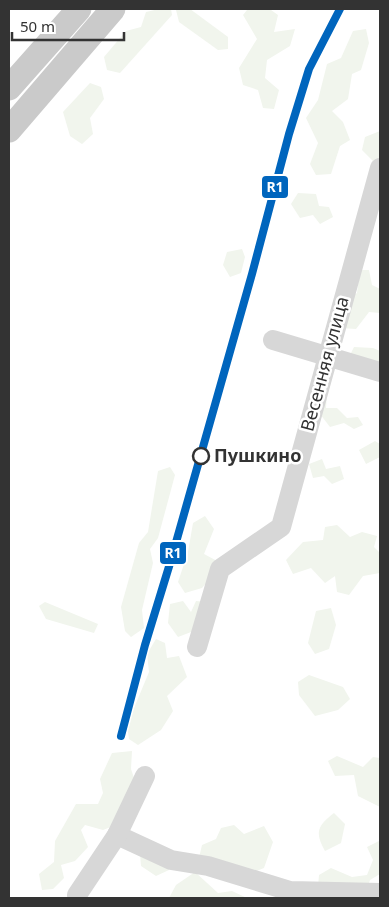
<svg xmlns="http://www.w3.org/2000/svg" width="389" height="907" font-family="'Noto Sans',sans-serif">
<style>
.green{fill:#f1f5ed}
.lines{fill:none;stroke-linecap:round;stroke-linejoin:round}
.minor{stroke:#d7d7d7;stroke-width:20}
.major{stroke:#cacaca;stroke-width:25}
.rail-casing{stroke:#bebebe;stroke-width:5.5}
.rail{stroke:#fff;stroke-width:4;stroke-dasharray:11;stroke-linecap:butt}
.rail-1-casing{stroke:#fff;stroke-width:11}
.rail-1{stroke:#0065bd;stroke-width:8}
.stop-dot{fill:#fff;stroke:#333;stroke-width:2.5}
.labels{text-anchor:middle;stroke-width:5;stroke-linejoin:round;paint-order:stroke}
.street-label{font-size:18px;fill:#333;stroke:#fff}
.stop-label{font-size:18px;font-weight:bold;fill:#333;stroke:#fff;text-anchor:start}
.line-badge{stroke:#fff;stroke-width:2}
.badge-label{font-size:14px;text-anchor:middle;font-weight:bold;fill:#fff}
</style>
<rect width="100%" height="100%" fill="#fff"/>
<g class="green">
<path d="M159,9H171L172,15L120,73L107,70L104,57L126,31L141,27L146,12Z"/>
<path d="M178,9H190L228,37V49L218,50L179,22L176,10Z"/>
<path d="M247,10H271L278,15L274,32L295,29L290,46L267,60L265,78L279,90L274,109L263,108L258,90L243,85L239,68L257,39L243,15Z"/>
<path d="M366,29L369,43L361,70L352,74L348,99L332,111L343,122L350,140L340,146L331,174L316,175L310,164L318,143L306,118L318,100L327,64L341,58L353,31Z"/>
<path d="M90,83L101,87L104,99L90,118L93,134L82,144L70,136L63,112Z"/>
<path d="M380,131V184L374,162L362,150L365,137Z"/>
<path d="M298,193L316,194L319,206L329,207L333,217L320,224L313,215L300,218L291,204Z"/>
<path d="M242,249L245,257L241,273L230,277L223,265L227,252Z"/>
<path d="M360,270H369L372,285L380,289V313L369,312L356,329L340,328L335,309L357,293Z"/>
<path d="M354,347L373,348L380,351V361L369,368L350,355Z"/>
<path d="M328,376L326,408H337L347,418L358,417L363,425L354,429L344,423L330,427L320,414Z"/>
<path d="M375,441L380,444V457L366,464L359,450Z"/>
<path d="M322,459L326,469L340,466L344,479L332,484L324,476L313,478L309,464Z"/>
<path d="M170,467L175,475L158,538L150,549L153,563L142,610L144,628L131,637L125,631L121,607L139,543L148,532L158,471Z"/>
<path d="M205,516L214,529L204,554L219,562L214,574L202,588L185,593L178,582L188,552L193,523Z"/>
<path d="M337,525L350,537L362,532L377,536L374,547L380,553V573L363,576L349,595L337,592L335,576L325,583L311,568L293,574L286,560L303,542L323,540L325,527Z"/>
<path d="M183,601L191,612L196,601L208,602L199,629L178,637L168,623L170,604Z"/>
<path d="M45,602L98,624L94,633L46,619L39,606Z"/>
<path d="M331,608L336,625L329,649L315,654L308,643L316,611Z"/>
<path d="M156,639L165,643L167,658L179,656L187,677L167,696L173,711L161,730L138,745L129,739L127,725L149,672L147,654Z"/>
<path d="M309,675L343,687L350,699L338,710L315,716L299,695L298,682Z"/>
<path d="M132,751L131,769L137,787L126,821L103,830L85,825L81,830L88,847L75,861L61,865L64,878L53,889L42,890L39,874L54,862L55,841L76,804H98L103,793L100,779L112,753Z"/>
<path d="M337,756L363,767L373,757L380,758V807L358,796L354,775L335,776L328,761Z"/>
<path d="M334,813L345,824L341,843L325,851C314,831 318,826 334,813Z"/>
<path d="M234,825L244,834L264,826L273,842L264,868L247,875L198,862L202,845L216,839L221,828Z"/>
<path d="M379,841L380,874L370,880L364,898H317L319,875L331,868L352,877L367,875L373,860L367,847Z"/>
<path d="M140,854L165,860L169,870L156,876L141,866Z"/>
<path d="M195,872L218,893L232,891L247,898H169L176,885Z"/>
</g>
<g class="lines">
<g class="minor">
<path d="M273,340L380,372"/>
<path d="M197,647L220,569L281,527L380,168"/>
<path d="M117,835L171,860L208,866L290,891L380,893"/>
<path d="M77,895L117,835L145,776"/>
</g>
<g class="major">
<path d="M9,88L79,9"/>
<path d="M9,130L113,9"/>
</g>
<defs>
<path id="rail" d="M121,736L145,645L200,455"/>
</defs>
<use href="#rail" class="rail-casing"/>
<use href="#rail" class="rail"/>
<defs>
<path id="rail-1" d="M121,736L145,645L171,560L252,274L289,134L309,69L340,9"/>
</defs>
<use href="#rail-1" class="rail-1-casing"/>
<use href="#rail-1" class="rail-1"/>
</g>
<circle class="stop-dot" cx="201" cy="456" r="8"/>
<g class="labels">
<g class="street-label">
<text transform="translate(325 364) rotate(-75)" y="6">Весенняя улица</text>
</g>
<g class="stop-label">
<text x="214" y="462">Пушкино</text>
</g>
</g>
<g class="line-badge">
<rect x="261" y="175" width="28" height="24" rx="5" fill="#0065bd"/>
<rect x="159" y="541" width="28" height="24" rx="5" fill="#0065bd"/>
</g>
<g class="badge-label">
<text x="275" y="192">R1</text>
<text x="173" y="558">R1</text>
</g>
<rect width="389" height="907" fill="none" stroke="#333333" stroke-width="20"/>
<path d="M12 32v8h112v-8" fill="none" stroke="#333333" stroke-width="2.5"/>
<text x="20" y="32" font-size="15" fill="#333333" stroke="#ffffff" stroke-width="4" paint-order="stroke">50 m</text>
</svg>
